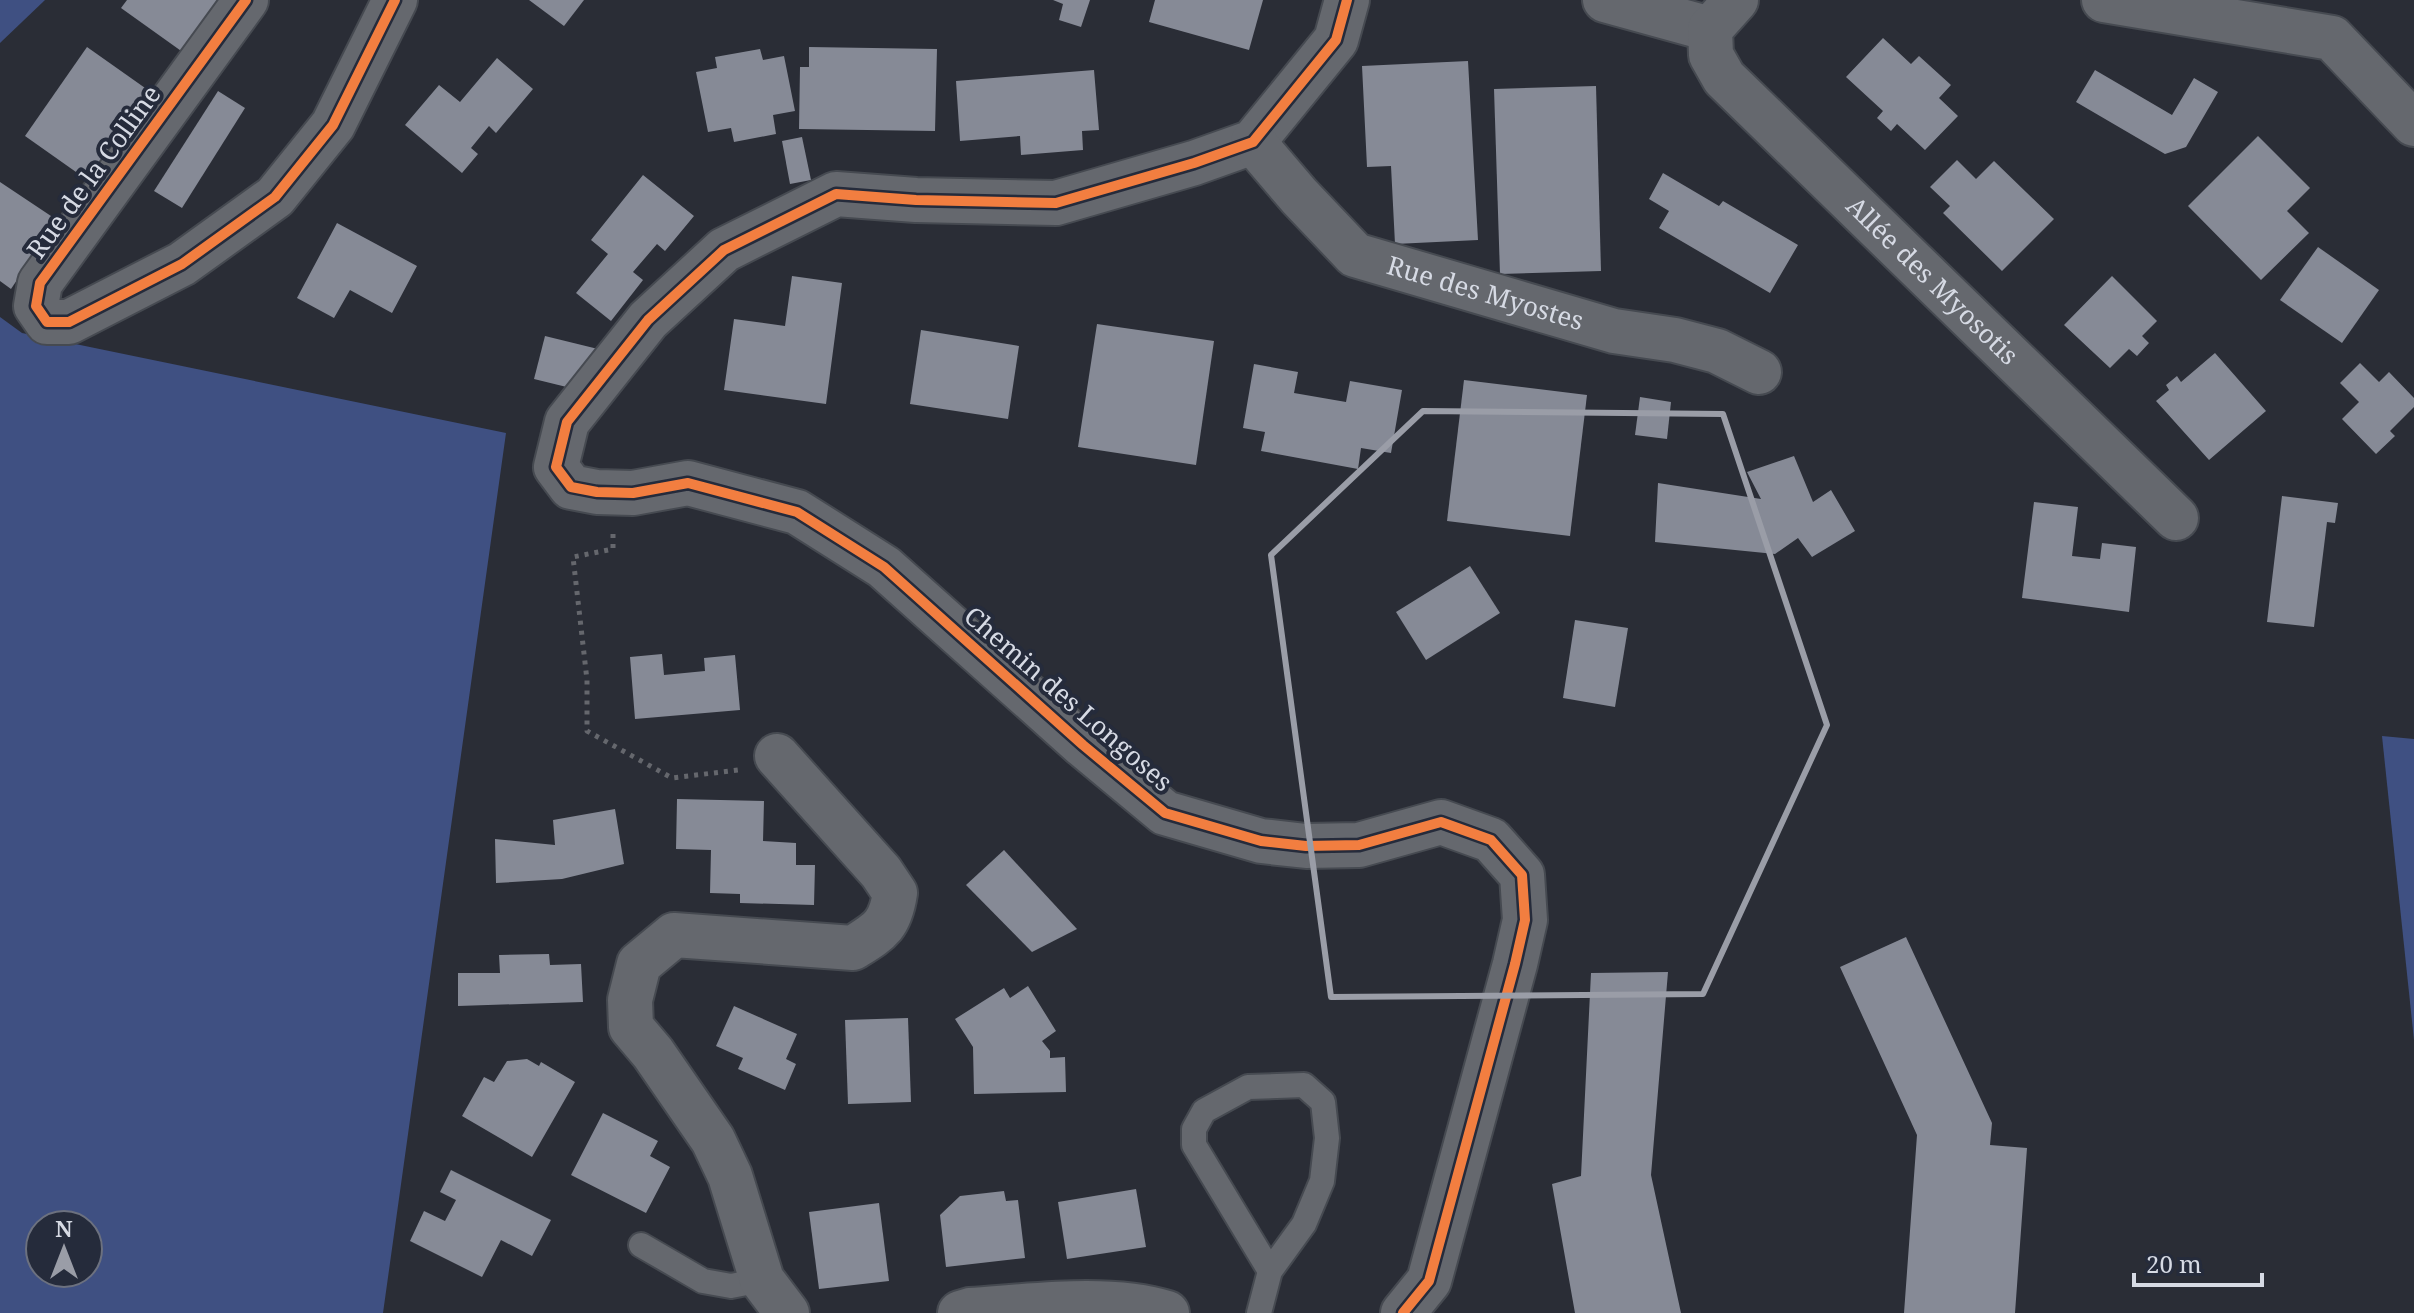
<svg xmlns="http://www.w3.org/2000/svg" width="2414" height="1313" font-family="'Noto Serif',serif">
<style>
.forest{fill:#3f5082;fill-rule:evenodd}
.building{fill:#868a96}
.lines{fill:none;stroke-linecap:round;stroke-linejoin:round}
.service-casing{stroke:#464a51;stroke-width:28}
.minor-casing{stroke:#464a51;stroke-width:48}
.path{stroke:#65676d;stroke-width:5;stroke-dasharray:4 6;stroke-linecap:butt}
.service{stroke:#65686e;stroke-width:24}
.minor{stroke:#65686e;stroke-width:44}
.cycleway-casing{stroke:#252b3b;stroke-width:15}
.cycleway{stroke:#f27e40;stroke-width:10}
.marked{fill:none;stroke:#9a9da7;stroke-width:6;stroke-linejoin:round}
.labels{text-anchor:middle;stroke-width:8;stroke-linejoin:round;paint-order:stroke}
.street-label{font-size:26px;fill:#d6dae4;stroke:#252b3b}
</style>
<rect width="100%" height="100%" fill="#2a2d36"/>
<g class="forest">
<path d="M0,0H45L0,43Z"/>
<path d="M0,317L22,333L506,433L383,1313H0ZM40,1225H88V1273H40Z"/>
<path d="M2382,736L2414,739V1040Z"/>
</g>
<g class="building">
<path d="M127,0H221L184,53L121,8Z"/>
<path d="M529,0H584L564,26Z"/>
<path d="M1090,0L1081,27L1059,20L1063,4L1053,0Z"/>
<path d="M1155,0H1263L1249,50L1149,22Z"/>
<path d="M1883,38L1911,64L1919,56L1951,85L1939,98L1958,116L1925,150L1897,124L1891,131L1877,118L1883,111L1846,77Z"/>
<path d="M87,47L155,95L93,184L25,136Z"/>
<path d="M809,47L937,49L935,131L799,129L800,67H809Z"/>
<path d="M760,49L763,60L784,56L795,111L773,115L776,134L734,142L731,128L708,132L696,72L717,68L715,57Z"/>
<path d="M497,58L533,89L496,133L489,126L471,148L478,154L462,173L405,125L439,85L460,102Z"/>
<path d="M1468,61L1478,240L1395,244L1391,166L1367,167L1362,66Z"/>
<path d="M1094,70L1099,130L1082,131L1083,150L1021,155L1020,136L960,141L956,81Z"/>
<path d="M2095,70L2172,115L2194,78L2218,92L2186,147L2165,154L2076,102Z"/>
<path d="M1596,86L1601,271L1500,274L1494,89Z"/>
<path d="M218,91L245,108L182,208L154,191Z"/>
<path d="M2258,136L2310,188L2287,211L2309,233L2261,280L2188,206Z"/>
<path d="M802,137L811,180L790,184L782,141Z"/>
<path d="M1957,160L1976,179L1994,161L2054,219L2002,271L1943,213L1950,206L1930,187Z"/>
<path d="M1663,173L1719,206L1723,201L1798,245L1770,293L1659,228L1669,211L1649,199Z"/>
<path d="M643,175L694,216L665,251L657,244L633,272L643,280L611,321L576,293L608,254L591,240Z"/>
<path d="M0,182L57,220L11,289L0,281Z"/>
<path d="M337,223L417,266L392,313L350,290L334,318L297,298Z"/>
<path d="M2318,247L2379,290L2342,343L2280,300Z"/>
<path d="M792,276L842,283L826,404L724,390L734,319L785,326Z"/>
<path d="M2112,276L2157,321L2142,336L2149,343L2137,356L2129,349L2110,368L2064,325Z"/>
<path d="M1097,324L1214,341L1196,465L1078,447Z"/>
<path d="M921,330L1019,346L1008,419L910,404Z"/>
<path d="M545,336L598,349L587,392L534,379Z"/>
<path d="M2215,353L2266,411L2209,460L2156,401L2169,390L2166,385L2177,376L2181,382Z"/>
<path d="M2360,363L2379,382L2389,372L2414,398V407L2390,431L2395,436L2376,454L2342,419L2359,402L2340,383Z"/>
<path d="M1254,364L1298,372L1294,393L1346,402L1350,381L1402,390L1391,453L1361,448L1358,469L1261,451L1265,432L1243,428Z"/>
<path d="M1464,380L1587,395L1570,536L1447,521Z"/>
<path d="M1640,397L1671,402L1667,439L1635,435Z"/>
<path d="M1794,456L1813,502L1831,490L1855,531L1812,557L1798,538L1775,554L1655,542L1658,483L1761,499L1747,472Z"/>
<path d="M2282,496L2338,503L2335,523L2327,522L2314,627L2267,622Z"/>
<path d="M2034,502L2078,507L2072,556L2100,559L2102,543L2136,547L2129,612L2022,598Z"/>
<path d="M1470,566L1500,613L1426,660L1396,612Z"/>
<path d="M1575,620L1628,628L1615,707L1563,698Z"/>
<path d="M662,654L664,675L705,671L704,658L735,655L740,710L635,719L630,657Z"/>
<path d="M677,799L764,801L763,841L796,843V865H815L814,905L740,903V894L710,893L711,850L676,849Z"/>
<path d="M615,809L624,864L562,879L496,883L495,839L555,845L553,820Z"/>
<path d="M1004,850L1077,929L1032,952L966,885Z"/>
<path d="M1906,937L1992,1123L1990,1145L2027,1148L2015,1313H1904L1917,1135L1840,967Z"/>
<path d="M549,954L550,965L581,964L583,1002L458,1006V973H500L499,955Z"/>
<path d="M1668,972L1651,1175L1681,1313H1575L1552,1184L1581,1176L1591,973Z"/>
<path d="M1028,986L1056,1031L1042,1041L1050,1051V1058L1065,1057L1066,1092L974,1094L973,1047L955,1019L1004,988L1010,998Z"/>
<path d="M734,1006L797,1034L786,1059L796,1064L785,1090L738,1069L743,1058L716,1046Z"/>
<path d="M908,1018L911,1102L848,1104L845,1020Z"/>
<path d="M527,1059L539,1066L541,1062L575,1082L532,1157L462,1116L484,1077L494,1082L507,1061Z"/>
<path d="M603,1113L658,1141L650,1156L670,1167L646,1213L571,1175Z"/>
<path d="M451,1170L551,1220L532,1256L501,1240L482,1277L410,1241L424,1211L445,1221L456,1200L440,1192Z"/>
<path d="M1136,1189L1146,1247L1067,1259L1058,1202Z"/>
<path d="M1004,1191L1006,1201L1018,1200L1025,1258L946,1267L940,1215L960,1196Z"/>
<path d="M879,1203L889,1281L819,1289L809,1212Z"/>
</g>
<g class="lines">
<defs>
<g id="service">
<path d="M641,1245L703,1281L731,1286L762,1280"/>
<path d="M1259,1313L1270,1271L1304,1224L1322,1181L1327,1138L1323,1102L1304,1085L1248,1087L1204,1111L1194,1129V1145L1270,1271"/>
</g>
<g id="minor">
<path d="M246,0L40,283L36,306L47,322H69L182,264L275,197L333,125L395,0"/>
<path d="M1347,0L1336,40L1253,142L1194,163L1056,203L916,200L836,194L724,250L648,320L567,422L556,467L571,487L597,492L633,493L688,483L797,512L884,567L1083,745L1165,813L1261,841L1306,846L1359,845L1441,822L1491,840L1522,875L1525,920L1515,964L1429,1281L1403,1313"/>
<path d="M1605,0L1710,29"/>
<path id="s1" d="M1736,0L1710,29L1711,55L1724,78L2176,518"/>
<path d="M2104,0L2332,38L2414,124"/>
<path id="s2" d="M1253,142L1299,196L1355,255L1614,331L1675,340L1717,351L1759,372"/>
<path d="M777,756L881,872L895,893C890,926 880,931 853,948L674,935L639,964L630,1000L631,1027L653,1053L713,1140L730,1176L762,1280L787,1313"/>
<path d="M960,1313L970,1310C1030,1306 1110,1295 1167,1313"/>
</g>
</defs>
<use href="#service" class="service-casing"/>
<use href="#minor" class="minor-casing"/>
<path class="path" d="M613,534V549L573,557L587,680V731L672,778L738,770"/>
<use href="#service" class="service"/>
<use href="#minor" class="minor"/>
<defs>
<g id="cycleway">
<path d="M246,0L40,283L36,306L47,322H69L182,264L275,197L333,125L395,0"/>
<path d="M1347,0L1336,40L1253,142L1194,163L1056,203L916,200L836,194L724,250L648,320L567,422L556,467L571,487L597,492L633,493L688,483L797,512L884,567L1083,745L1165,813L1261,841L1306,846L1359,845L1441,822L1491,840L1522,875L1525,920L1515,964L1429,1281L1403,1313"/>
</g>
</defs>
<use href="#cycleway" class="cycleway-casing"/>
<use href="#cycleway" class="cycleway"/>
</g>
<path class="marked" d="M1423,411L1723,414L1827,725L1703,994L1331,997L1271,555Z"/>
<g class="labels">
<g class="street-label">
<text transform="translate(94 172) rotate(-54)" y="9">Rue de la Colline</text>
<text dy="9" stroke="none"><textPath href="#s1" startOffset="382">Allée des Myosotis</textPath></text>
<text dy="9" stroke="none"><textPath href="#s2" startOffset="288">Rue des Myostes</textPath></text>
<text transform="translate(1068 699) rotate(41)" y="9">Chemin des Longoses</text>
</g>
</g>
<g transform="translate(64 1249)"><circle r="38" fill="#252b3b" stroke="#6c717f" stroke-width="2"/>
<path d="M0-6L14 30L0 20L-14 30Z" fill="#9a9da7"/>
<text y="-12" font-size="22" font-weight="bold" text-anchor="middle" fill="#d6dae4">N</text>
</g>
<path d="M2134 1273v12h128v-12" fill="none" stroke="#d6dae4" stroke-width="4"/>
<text x="2146" y="1273" font-size="24" fill="#d6dae4" stroke="#252b3b" stroke-width="6" paint-order="stroke">20 m</text>
</svg>
